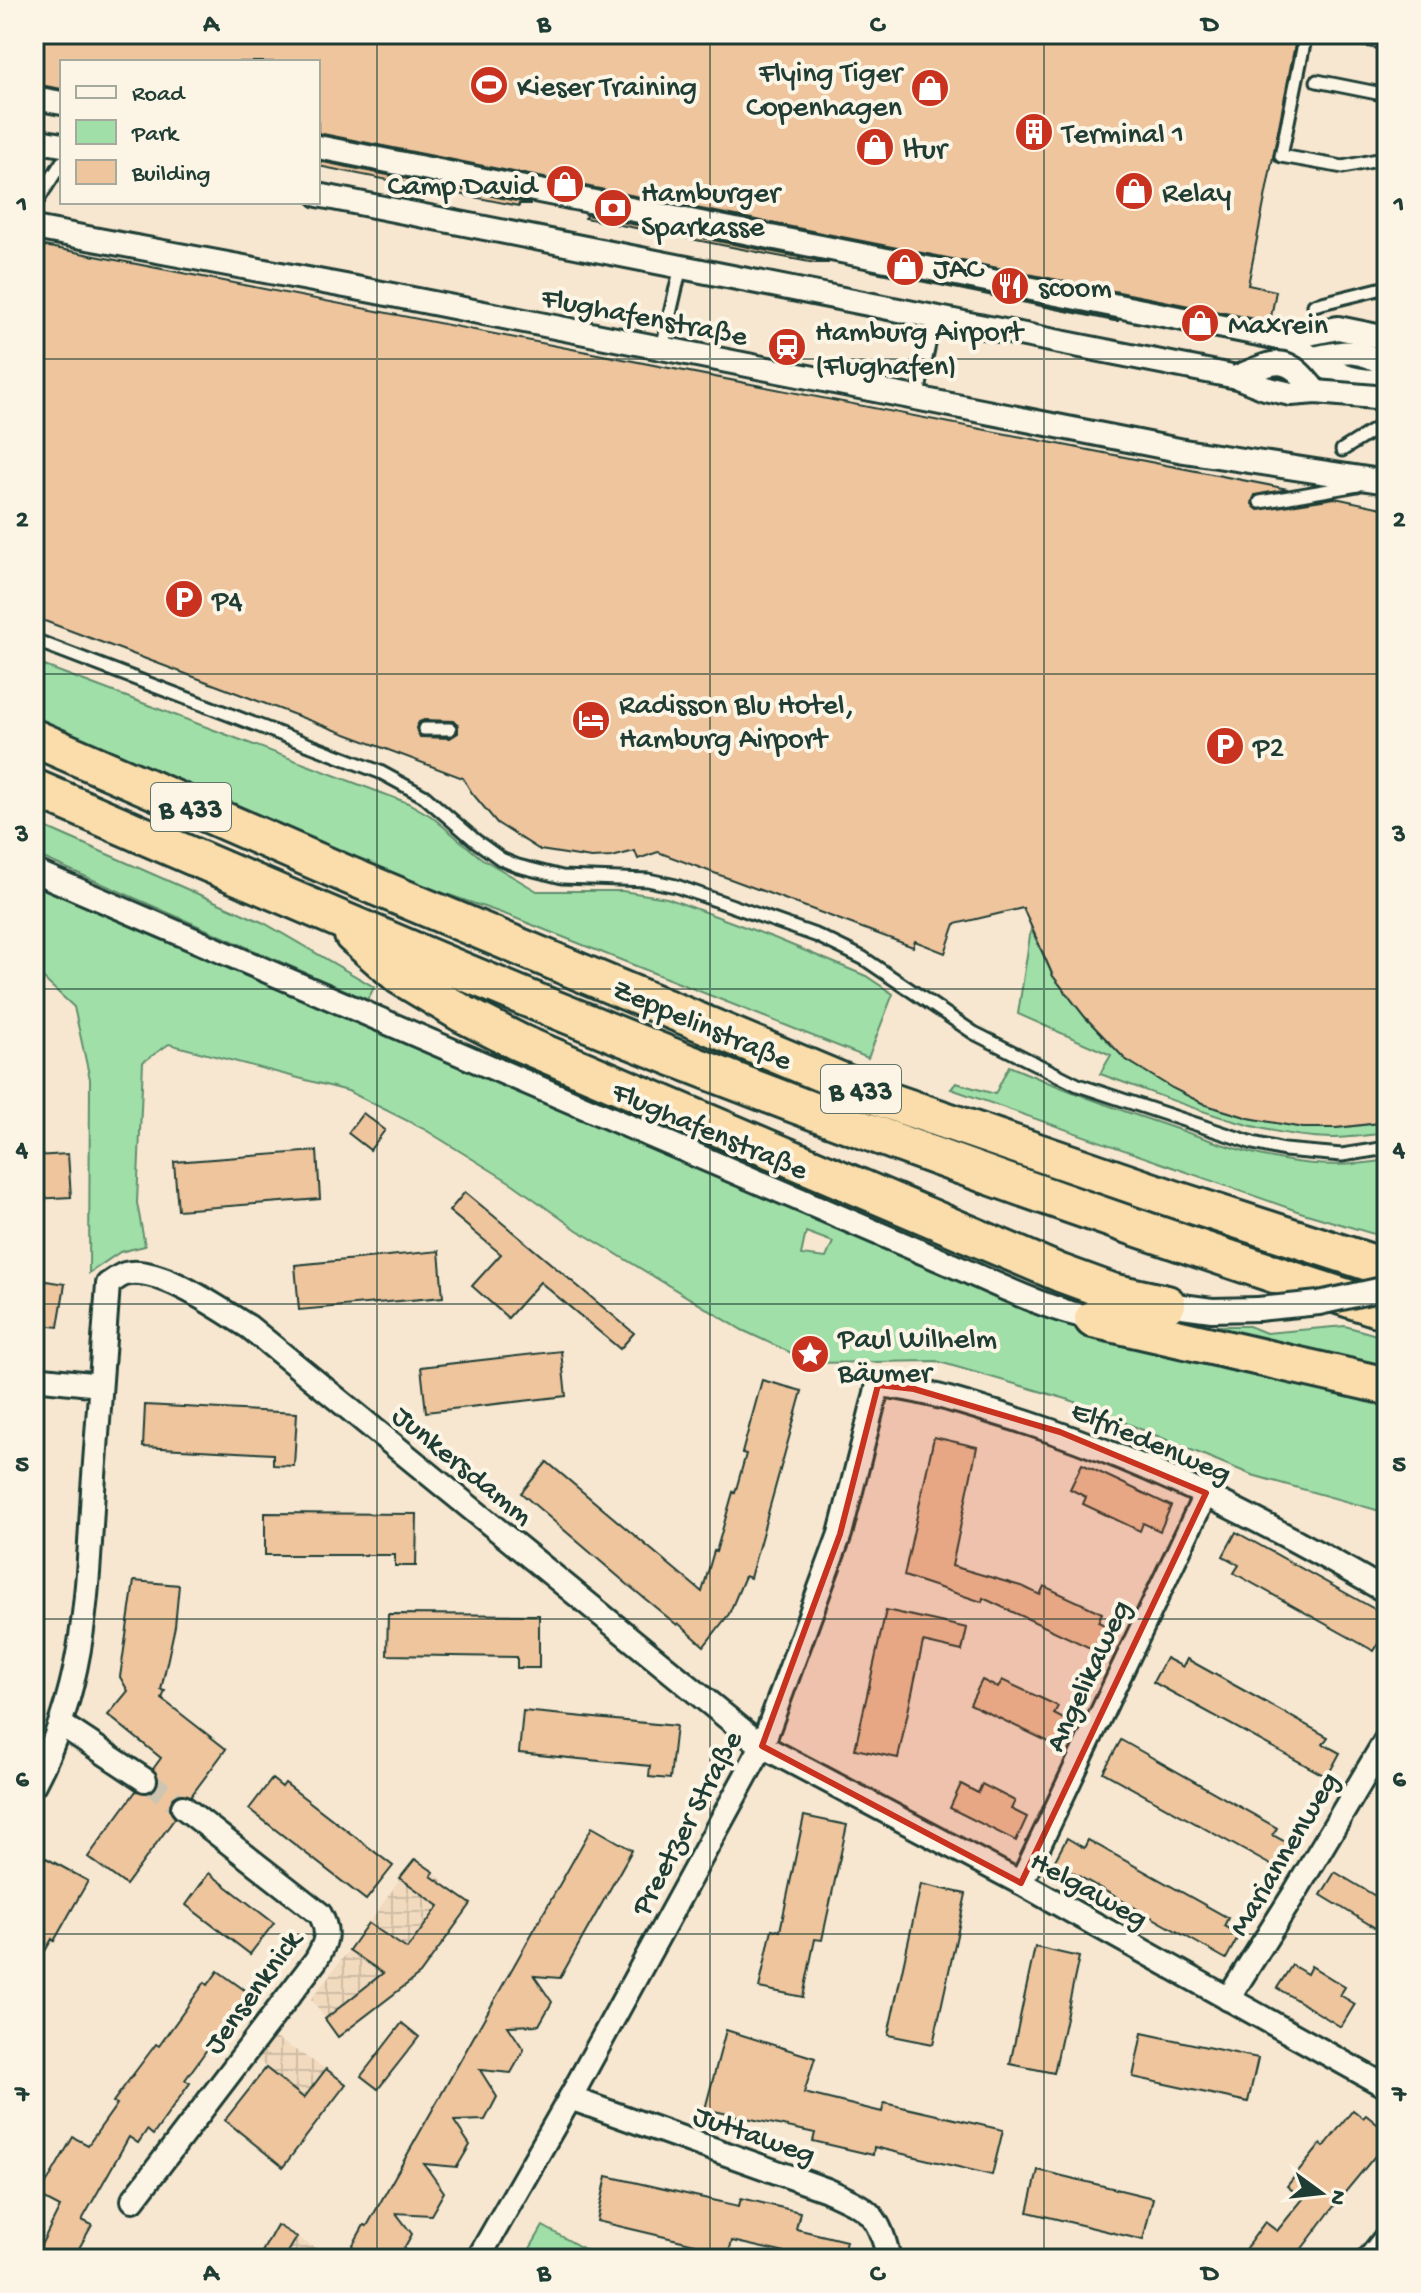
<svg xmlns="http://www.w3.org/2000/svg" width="1421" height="2293" font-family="'Gochi Hand',sans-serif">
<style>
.industrial{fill:url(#industrial-grid)}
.green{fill:#a0e0a8;stroke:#608e6e;stroke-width:2;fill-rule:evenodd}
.building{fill:#efc59e;stroke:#1f3d34;stroke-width:2;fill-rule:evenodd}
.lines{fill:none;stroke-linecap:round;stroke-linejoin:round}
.minor-tunnel{stroke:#cdc5b1;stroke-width:22;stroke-dasharray:22 11;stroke-linecap:butt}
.service-casing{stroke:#1f3d34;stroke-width:17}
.minor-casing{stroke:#1f3d34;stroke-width:28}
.trunk-casing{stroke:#1f3d34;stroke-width:42}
.service{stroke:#fcf5e5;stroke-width:11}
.minor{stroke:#fcf5e5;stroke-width:22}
.trunk{stroke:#faddab;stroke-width:36}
.minor-bridge-casing{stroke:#1f3d34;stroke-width:28;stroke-linecap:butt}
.minor-bridge{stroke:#fcf5e5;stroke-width:22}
.marked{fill:#c8321e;fill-opacity:0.2;stroke:#c8321e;stroke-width:6;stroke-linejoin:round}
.grid{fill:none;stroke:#1f3d34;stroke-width:2;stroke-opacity:0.55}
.labels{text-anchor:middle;stroke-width:8;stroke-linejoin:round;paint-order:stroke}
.shield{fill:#fcf5e5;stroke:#617469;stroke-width:2}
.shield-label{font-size:28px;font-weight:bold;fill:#1f3d34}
.poi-label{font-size:30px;fill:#1f3d34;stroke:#fcf5e5;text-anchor:start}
.street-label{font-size:30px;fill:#1f3d34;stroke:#fcf5e5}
.neatline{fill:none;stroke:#1f3d34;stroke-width:3}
.grid-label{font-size:26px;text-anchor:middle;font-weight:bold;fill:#1f3d34}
</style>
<defs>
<pattern id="industrial-grid" width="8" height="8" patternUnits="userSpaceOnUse" patternTransform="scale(2)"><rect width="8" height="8" fill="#f1dabe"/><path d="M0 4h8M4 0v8" fill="none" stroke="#cebca4"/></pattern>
</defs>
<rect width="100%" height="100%" fill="#f8e7d0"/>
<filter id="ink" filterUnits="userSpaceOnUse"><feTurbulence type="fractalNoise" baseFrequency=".0125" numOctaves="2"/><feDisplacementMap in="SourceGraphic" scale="16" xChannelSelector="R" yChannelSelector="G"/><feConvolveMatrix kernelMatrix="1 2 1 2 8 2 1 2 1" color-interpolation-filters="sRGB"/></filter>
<g filter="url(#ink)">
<g class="industrial">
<path d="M434,1872L451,1890L397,1963L360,1989V1991L325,2019L311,1999L349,1950L359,1957L380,1945L387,1935L369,1923L401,1878L420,1892Z"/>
<path d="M271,2035L326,2069L263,2152L242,2133L283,2082L254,2057Z"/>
<path d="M297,2237L333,2259H284Z"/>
</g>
<g class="green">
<path d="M34,662L408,803L431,816L481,858L537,891H622L667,898L772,937L866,976L893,994L868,1058L510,916L351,861L34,719Z"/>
<path d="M34,822L264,923L374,987L368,1000L34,854Z"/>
<path d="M34,885L1026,1307L1387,1396V1513L1252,1475L1070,1400L936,1361L813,1363L742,1330L577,1230L513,1184L424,1129L348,1091L169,1044L143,1062L137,1203L145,1246L120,1252L89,1273L90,1079L74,1007L34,970ZM806,1232L833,1242L826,1258L801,1255Z"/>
<path d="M1031,929L1053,976L1085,1017L1125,1059L1206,1105L1249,1118L1303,1128H1336L1387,1122V1133C1369,1135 1350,1138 1332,1138C1258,1138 1170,1098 1100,1074L1111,1055L1018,1014Z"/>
<path d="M1009,1066C1062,1089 1116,1109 1171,1127C1247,1153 1305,1175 1387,1160V1238L1300,1212L951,1089L956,1083L995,1094Z"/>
<path d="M1181,1326H1249L1266,1333L1345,1326L1387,1338V1371Z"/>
<path d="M543,2226L595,2255L609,2259H524Z"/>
</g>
<g class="building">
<path d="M34,34H1297L1248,285L1276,291L1270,322L318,133V62H62V89L34,84Z"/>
<path d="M318,161L531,204H519V206L318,166Z"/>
<path d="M586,215L829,263H815L767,254L585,218Z"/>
<path d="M34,244L1288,489L1255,495L1252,504L1258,510L1335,498L1387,509V1122L1336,1128H1303L1249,1118L1206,1105L1172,1088L1125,1059L1085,1017L1053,976L1023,908L955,924L945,953L915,941L913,947L658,852L638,859L635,851L612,857L591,858L540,850L497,823L472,793L463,778L34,617ZM424,720L454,721L458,725V733L450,738L420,737L416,728L419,722Z"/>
<path d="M871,271L1119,321H1114Z"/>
<path d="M363,1113L385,1130L370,1150L348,1133Z"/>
<path d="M317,1151L320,1199L178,1210L174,1162Z"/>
<path d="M68,1154L71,1197L34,1199V1156Z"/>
<path d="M465,1192L634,1333L620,1349L540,1282L508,1318L472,1286L501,1254L449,1211Z"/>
<path d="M439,1251L443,1297L299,1310L295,1265Z"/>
<path d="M34,1279L65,1284L58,1327L34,1324Z"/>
<path d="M561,1351L566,1396L426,1412L421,1367Z"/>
<path d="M762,1380L802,1391L750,1578L745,1576L729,1614L704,1646L678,1623L677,1625L627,1584L521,1493L547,1462L702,1592L714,1551L716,1552L733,1492L735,1493L746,1454L742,1453Z"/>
<path d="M145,1405L297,1413L294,1466L273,1465V1454L143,1447Z"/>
<path d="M934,1437L977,1447L952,1566L1024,1587L1040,1595L1044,1586L1102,1613L1098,1622L1114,1629L1103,1654L983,1598L982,1602L904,1576Z"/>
<path d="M1082,1464L1171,1506L1160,1531L1143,1523L1140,1531L1083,1504L1086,1497L1070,1489Z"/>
<path d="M265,1513L417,1514L416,1566H395V1555H265Z"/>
<path d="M1236,1532L1387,1616V1647L1379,1643L1374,1651L1234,1573L1239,1565L1223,1556Z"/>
<path d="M134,1581L179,1585L175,1626L161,1690L165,1691L162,1699L226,1749L191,1796L179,1794L172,1799L170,1811L175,1818L126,1885L88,1857L136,1791L150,1793L159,1782L153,1769L161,1758L108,1715L128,1691L120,1677Z"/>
<path d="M886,1610L967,1628L962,1651L923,1642L898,1758L855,1749Z"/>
<path d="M388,1614L539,1615V1668H517V1657L387,1655Z"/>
<path d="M1166,1658L1183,1667L1187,1659L1328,1737L1323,1744L1340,1753L1327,1777L1153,1682Z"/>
<path d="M982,1680L998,1688L1002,1680L1058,1706L1054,1714L1071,1723L1059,1747L970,1704Z"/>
<path d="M523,1711L676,1726L670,1779L649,1777L650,1766L519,1753Z"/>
<path d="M1121,1740L1277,1828L1273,1835L1289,1844L1276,1868L1103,1772Z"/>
<path d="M272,1779L282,1787L285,1783L393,1866L366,1900L249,1809Z"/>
<path d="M961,1784L978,1793L982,1784L1015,1801L1011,1809L1027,1817L1016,1841L950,1808Z"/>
<path d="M804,1816L847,1825L822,1940L815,1939L803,1997L759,1988L772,1929L780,1931Z"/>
<path d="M592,1827L632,1850L560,1978L534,1976L552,2002L539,2025L508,2026L524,2050L511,2073L480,2070L497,2097L485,2120L454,2121L470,2145L457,2167L424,2164L444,2192L431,2215L396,2213L412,2234L398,2259H345L364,2225L367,2226Z"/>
<path d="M1067,1838L1084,1848L1088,1840L1228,1918L1224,1926L1239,1935L1226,1959L1054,1862Z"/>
<path d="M46,1858L88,1881L54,1941L52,1939L34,1970V1880Z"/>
<path d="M415,1859L434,1872L431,1876L471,1904L420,1974L338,2037L325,2019L383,1973L349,1950L368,1923L407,1949L439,1906L400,1878Z"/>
<path d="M1335,1872L1387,1903V1935L1321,1895Z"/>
<path d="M209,1873L274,1923L250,1954L186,1905Z"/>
<path d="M921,1884L966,1894L933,2044L888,2035Z"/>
<path d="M1035,1947L1079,1957L1054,2073L1010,2064Z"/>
<path d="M1292,1965L1307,1974L1311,1966L1345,1987L1340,1995L1355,2004L1341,2027L1277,1988Z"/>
<path d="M218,1971L250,1994L238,2011L242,2013L217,2049L210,2045L198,2062L185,2080L190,2083L153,2135L147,2130L138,2143L129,2137L82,2220L92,2225L73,2259H34L60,2207L39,2196L73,2137L88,2145L117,2104L113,2102L126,2084L156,2044L159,2046L205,1982L208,1985Z"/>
<path d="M402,2023L419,2037L378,2089L361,2076Z"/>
<path d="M726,2030L815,2058L804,2093L882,2112L884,2103L1003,2130L992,2175L874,2147L873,2155L813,2141L815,2133L705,2109Z"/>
<path d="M1142,2033L1258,2058L1248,2102L1133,2077Z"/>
<path d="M266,2068L304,2098L326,2069L346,2084L283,2167L225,2120Z"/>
<path d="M1353,2110L1363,2118L1366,2115L1387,2132V2146L1377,2158L1375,2156L1341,2197L1294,2259H1238L1265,2222L1277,2231L1303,2199L1287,2186L1321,2144L1324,2147Z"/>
<path d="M1038,2170L1153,2198L1143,2240L1028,2212Z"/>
<path d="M607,2176L739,2206L741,2198L800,2212L796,2229L846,2241L842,2259H812L732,2241L729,2252L597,2221Z"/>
<path d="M277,2225L297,2237L284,2259H258Z"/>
</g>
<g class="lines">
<path class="minor-tunnel" d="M145,1780L183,1807"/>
<defs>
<g id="service">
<path d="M1306,34L1281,156L1343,167L1387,158"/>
<path d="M1336,34L1387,43"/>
<path d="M1317,81L1387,95"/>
<path d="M34,206L62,162"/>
<path d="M1314,305L1387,287"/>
<path d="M662,348L679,275"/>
<path d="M917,399L934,322"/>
<path d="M1342,450L1387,422"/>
<path d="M1260,502L1358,485"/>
<path d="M34,640L380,772L424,796L476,841L501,859L518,866L562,877L648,880L676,886L818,936L863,958L974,1033L1078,1085L1253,1143L1284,1150L1342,1155L1387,1148"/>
<path d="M424,729H450"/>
</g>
<g id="minor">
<path d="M34,98L62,103"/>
<path d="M34,140L62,145"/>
<path d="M318,147L1284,339C1321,362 1341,386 1387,380"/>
<path d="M318,195L1237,377"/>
<path d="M34,228L372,291L1184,451L1387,482"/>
<path d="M1284,339L1338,328L1387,338"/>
<path d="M1314,358C1344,351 1360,348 1387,366"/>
<path d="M34,871L952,1265C983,1278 1074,1323 1103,1317"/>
<path d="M1156,1306L1167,1304L1212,1310L1258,1309"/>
<path d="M34,1378L100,1385"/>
<path d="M62,1725L145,1780"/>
<path d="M34,1784C85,1688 87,1596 93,1490C98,1421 103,1353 108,1284C113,1281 119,1276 125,1274C159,1265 221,1310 249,1327L762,1746L1021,1883L1387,2087"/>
<path d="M1021,1883L1206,1493"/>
<path d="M1228,1999L1294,1894L1387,1738"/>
<path d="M570,2098L827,2190C870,2210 878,2212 889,2259"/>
<path d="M133,2200L316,1960C326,1943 330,1932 320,1914L183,1807"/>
<path d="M478,2259L570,2098L762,1746L840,1534L878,1385C919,1389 956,1401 996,1413C1136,1455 1261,1519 1387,1592"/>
<path d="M1369,2259L1387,2236"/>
</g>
<g id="trunk">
<path d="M34,738L348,875L886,1100L1174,1199L1387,1268"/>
<path d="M34,788C213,865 391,943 571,1016C839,1126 1112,1222 1387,1311"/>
<path d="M353,935L400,976L463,1014L518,1042L1060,1273L1112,1292L1167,1304"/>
<path d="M1093,1319L1387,1386"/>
</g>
</defs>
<use href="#service" class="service-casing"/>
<use href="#minor" class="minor-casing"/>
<use href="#trunk" class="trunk-casing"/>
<use href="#service" class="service"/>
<use href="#minor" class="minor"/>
<use href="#trunk" class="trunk"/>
<defs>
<g id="minor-bridge">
<path d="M1237,377L1265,388L1291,394L1316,392L1387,398"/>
<path d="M1237,377C1279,359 1287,354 1316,392"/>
<path d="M1258,1309L1319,1303L1387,1288"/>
</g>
</defs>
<use href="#minor-bridge" class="minor-bridge-casing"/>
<use href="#minor-bridge" class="minor-bridge"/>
</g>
</g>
<path class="marked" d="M878,1385L914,1389L1060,1432L1206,1493L1021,1883L762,1746L840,1534Z"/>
<path class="grid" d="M377,34V2259M710,34V2259M1044,34V2259M34,359H1387M34,674H1387M34,989H1387M34,1304H1387M34,1619H1387M34,1934H1387"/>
<defs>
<symbol id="stadium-disc" viewBox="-11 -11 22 22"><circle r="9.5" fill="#c8321e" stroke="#fcf5e5"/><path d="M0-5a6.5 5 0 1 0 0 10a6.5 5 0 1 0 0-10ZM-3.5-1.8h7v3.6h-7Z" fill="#fff"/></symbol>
<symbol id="shop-disc" viewBox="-11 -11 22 22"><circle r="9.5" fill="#c8321e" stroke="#fcf5e5"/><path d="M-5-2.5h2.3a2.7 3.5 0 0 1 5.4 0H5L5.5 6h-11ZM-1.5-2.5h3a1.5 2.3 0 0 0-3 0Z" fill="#fff"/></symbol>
<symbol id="building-disc" viewBox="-11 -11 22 22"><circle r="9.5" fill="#c8321e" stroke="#fcf5e5"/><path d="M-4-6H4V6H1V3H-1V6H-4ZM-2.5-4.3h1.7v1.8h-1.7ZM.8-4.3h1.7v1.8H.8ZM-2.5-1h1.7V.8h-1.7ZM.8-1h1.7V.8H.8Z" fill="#fff"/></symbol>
<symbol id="bank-disc" viewBox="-11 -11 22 22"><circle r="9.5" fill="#c8321e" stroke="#fcf5e5"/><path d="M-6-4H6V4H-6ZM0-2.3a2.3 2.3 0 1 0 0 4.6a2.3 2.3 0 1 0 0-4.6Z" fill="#fff"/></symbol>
<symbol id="restaurant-disc" viewBox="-11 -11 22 22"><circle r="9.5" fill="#c8321e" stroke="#fcf5e5"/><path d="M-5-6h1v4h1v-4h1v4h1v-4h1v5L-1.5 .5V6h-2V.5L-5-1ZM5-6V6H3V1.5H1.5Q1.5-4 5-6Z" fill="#fff"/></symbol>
<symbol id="station-disc" viewBox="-11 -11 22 22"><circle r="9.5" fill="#c8321e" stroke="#fcf5e5"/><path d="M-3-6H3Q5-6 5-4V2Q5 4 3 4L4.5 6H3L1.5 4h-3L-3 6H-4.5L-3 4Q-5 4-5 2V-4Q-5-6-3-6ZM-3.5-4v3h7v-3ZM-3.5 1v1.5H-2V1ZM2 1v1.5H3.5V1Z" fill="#fff"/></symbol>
<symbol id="parking-disc" viewBox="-11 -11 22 22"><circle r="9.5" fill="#c8321e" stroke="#fcf5e5"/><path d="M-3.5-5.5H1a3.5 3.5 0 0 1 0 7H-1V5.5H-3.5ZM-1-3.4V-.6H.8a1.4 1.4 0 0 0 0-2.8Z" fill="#fff"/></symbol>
<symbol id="hotel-disc" viewBox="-11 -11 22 22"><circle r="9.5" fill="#c8321e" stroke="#fcf5e5"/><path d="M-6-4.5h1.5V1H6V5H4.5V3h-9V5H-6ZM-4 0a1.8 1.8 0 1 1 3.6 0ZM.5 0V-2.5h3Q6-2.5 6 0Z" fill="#fff"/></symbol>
<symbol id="sight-disc" viewBox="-11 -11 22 22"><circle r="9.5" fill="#c8321e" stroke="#fcf5e5"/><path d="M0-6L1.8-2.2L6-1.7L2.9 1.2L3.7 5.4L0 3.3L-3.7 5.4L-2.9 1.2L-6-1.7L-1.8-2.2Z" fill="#fff"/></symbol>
</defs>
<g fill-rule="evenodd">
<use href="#stadium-disc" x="467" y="63" width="44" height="44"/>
<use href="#shop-disc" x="908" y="66" width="44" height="44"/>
<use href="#building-disc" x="1012" y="110" width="44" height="44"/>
<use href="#shop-disc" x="853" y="125" width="44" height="44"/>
<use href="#shop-disc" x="543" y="162" width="44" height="44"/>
<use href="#shop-disc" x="1112" y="169" width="44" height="44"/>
<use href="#bank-disc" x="591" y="186" width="44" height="44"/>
<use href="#shop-disc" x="883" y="245" width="44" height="44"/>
<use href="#restaurant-disc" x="988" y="264" width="44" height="44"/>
<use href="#shop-disc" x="1178" y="301" width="44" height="44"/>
<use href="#station-disc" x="765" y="325" width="44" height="44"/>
<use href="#parking-disc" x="162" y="577" width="44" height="44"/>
<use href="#hotel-disc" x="569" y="698" width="44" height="44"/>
<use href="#parking-disc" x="1203" y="724" width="44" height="44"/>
<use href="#sight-disc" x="788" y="1332" width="44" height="44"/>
</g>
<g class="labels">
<g class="shield">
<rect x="151" y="783" width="80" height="48" rx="6"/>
<rect x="821" y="1065" width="80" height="48" rx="6"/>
</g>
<g class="shield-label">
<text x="191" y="817">B 433</text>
<text x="861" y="1099">B 433</text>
</g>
<g class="poi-label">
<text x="902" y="81" text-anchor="end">Flying Tiger<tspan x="902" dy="34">Copenhagen</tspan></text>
<text x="517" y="95">Kieser Training</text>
<text x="1062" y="142">Terminal 1</text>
<text x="903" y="157">ltur</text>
<text x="537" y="194" text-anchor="end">Camp David</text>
<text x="641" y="201">Hamburger<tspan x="641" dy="34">Sparkasse</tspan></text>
<text x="1162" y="201">Relay</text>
<text x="933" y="277">JAC</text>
<text x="1038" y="296">scoom</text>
<text x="1228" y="333">Maxrein</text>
<text x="815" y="340">Hamburg Airport<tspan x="815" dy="34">(Flughafen)</tspan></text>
<text x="212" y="609">P4</text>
<text x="619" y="713">Radisson Blu Hotel,<tspan x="619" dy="34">Hamburg Airport</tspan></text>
<text x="1253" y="756">P2</text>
<text x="838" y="1347">Paul Wilhelm<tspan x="838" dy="34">Bäumer</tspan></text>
</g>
<g class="street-label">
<text transform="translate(645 315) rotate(11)" y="10">Flughafenstraße</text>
<text transform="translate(703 1023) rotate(23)" y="10">Zeppelinstraße</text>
<text transform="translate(711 1129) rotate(23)" y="10">Flughafenstraße</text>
<text transform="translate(1152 1440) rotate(23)" y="10">Elfriedenweg</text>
<text transform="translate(464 1464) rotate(39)" y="10">Junkersdamm</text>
<text transform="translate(1086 1675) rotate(-65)" y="10">Angelikaweg</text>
<text transform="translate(685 1822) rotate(-62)" y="10">Preetzer Straße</text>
<text transform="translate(1282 1853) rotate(-59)" y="10">Mariannenweg</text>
<text transform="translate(1090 1888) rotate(29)" y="10">Helgaweg</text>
<text transform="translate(251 1991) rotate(-54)" y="10">Jensenknick</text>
<text transform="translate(755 2133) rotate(19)" y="10">Juttaweg</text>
</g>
</g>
<rect width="1421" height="2293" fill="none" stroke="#fcf5e5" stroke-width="88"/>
<rect x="60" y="60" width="260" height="144" fill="#fcf5e5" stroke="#a4ab9e" stroke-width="2"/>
<rect x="76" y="86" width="40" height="12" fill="#fcf5e5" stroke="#a4ab9e" stroke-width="2"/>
<text x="132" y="100" font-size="24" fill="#1f3d34">Road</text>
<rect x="76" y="120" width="40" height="24" fill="#a0e0a8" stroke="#a4ab9e" stroke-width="2"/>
<text x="132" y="140" font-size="24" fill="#1f3d34">Park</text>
<rect x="76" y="160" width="40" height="24" fill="#efc59e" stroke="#a4ab9e" stroke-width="2"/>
<text x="132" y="180" font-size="24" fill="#1f3d34">Building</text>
<g transform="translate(1321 2193) rotate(105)" stroke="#fcf5e5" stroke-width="6" paint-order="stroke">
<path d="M0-6L14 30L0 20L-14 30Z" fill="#1f3d34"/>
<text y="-12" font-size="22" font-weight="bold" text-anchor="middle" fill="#1f3d34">N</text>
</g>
<rect x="44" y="44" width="1333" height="2205" class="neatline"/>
<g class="grid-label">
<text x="211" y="31">A</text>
<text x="544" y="31">B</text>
<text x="877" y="31">C</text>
<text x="1210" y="31">D</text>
<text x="22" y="211">1</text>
<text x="1399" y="211">1</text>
<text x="22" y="526">2</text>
<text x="1399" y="526">2</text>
<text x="22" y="841">3</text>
<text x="1399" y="841">3</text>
<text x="22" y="1156">4</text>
<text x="1399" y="1156">4</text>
<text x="22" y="1471">5</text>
<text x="1399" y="1471">5</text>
<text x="22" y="1786">6</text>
<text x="1399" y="1786">6</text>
<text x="22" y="2101">7</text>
<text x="1399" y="2101">7</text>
<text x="211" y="2280">A</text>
<text x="544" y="2280">B</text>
<text x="877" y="2280">C</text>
<text x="1210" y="2280">D</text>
</g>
</svg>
